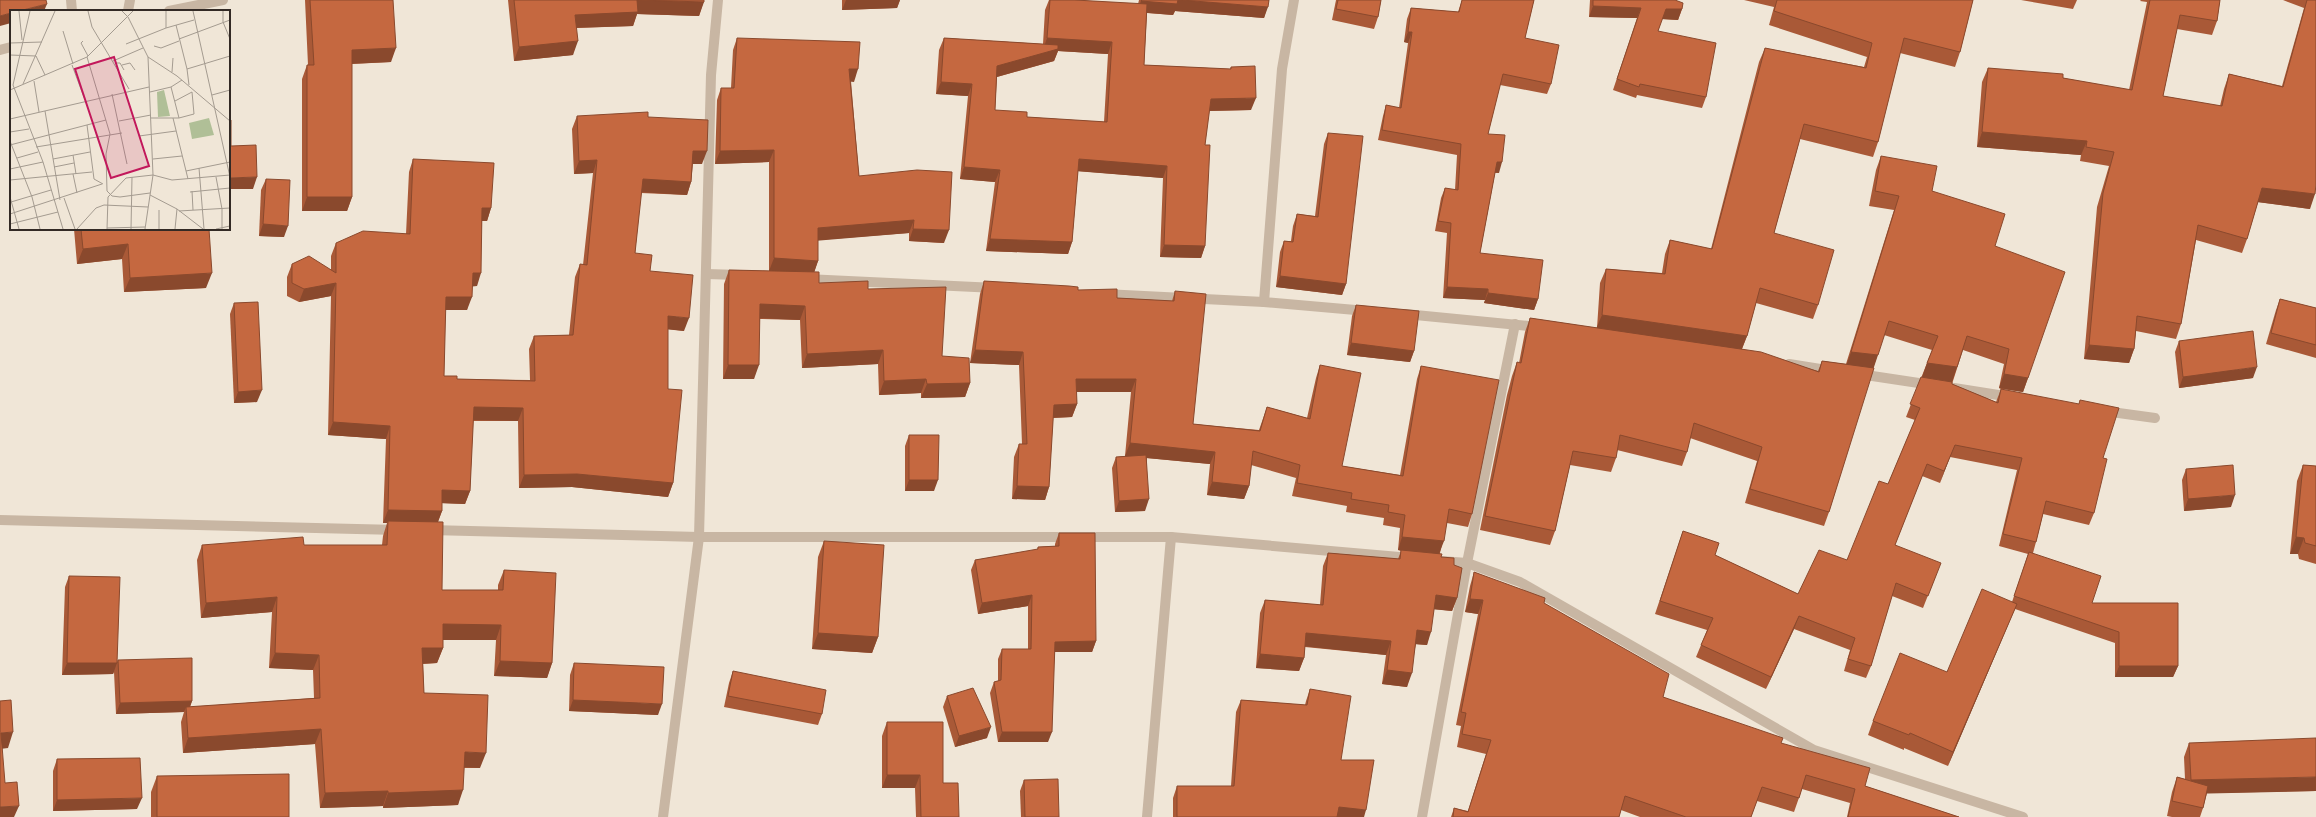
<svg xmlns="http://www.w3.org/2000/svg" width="2316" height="817" font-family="'Archivo Narrow',sans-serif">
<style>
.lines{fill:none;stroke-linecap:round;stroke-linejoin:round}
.minor{stroke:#c8b6a3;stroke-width:10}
.wall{fill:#a95937;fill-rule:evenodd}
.shaded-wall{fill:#8a492d}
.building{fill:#c56840;stroke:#8a492d}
.inset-road{fill:none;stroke:#a49b90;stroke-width:1}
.view{fill:#c2185b;fill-opacity:0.15;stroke:#c2185b;stroke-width:2}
.inset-edge{fill:none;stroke:#332a25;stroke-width:2}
</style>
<rect width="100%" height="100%" fill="#f0e6d7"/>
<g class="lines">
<g class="minor">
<path d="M71,0L72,11"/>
<path d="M128,11L130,0"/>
<path d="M169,11L223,0"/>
<path d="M0,50L11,47"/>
<path d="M706,274L740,275"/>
<path d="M806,279L996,288"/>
<path d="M1104,294L1264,302L1367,311"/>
<path d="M1264,302L1282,69L1294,0"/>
<path d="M1405,314L1540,327"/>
<path d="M1789,364L1833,371"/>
<path d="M1859,374L1932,385"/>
<path d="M1954,388L2011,397"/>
<path d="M2104,411L2155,418"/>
<path d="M0,520L398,530"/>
<path d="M430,530L699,537H1171L1411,558"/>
<path d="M1441,561L1467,563L1520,582L1814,750L2023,817"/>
<path d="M663,817L699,537L711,75L718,0"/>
<path d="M1147,817L1171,537"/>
<path d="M1422,817L1467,563L1515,324"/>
</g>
</g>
<g class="wall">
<path d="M305,0H393L391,62L352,64V197L347,211H302V79L307,65H308Z"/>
<path d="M508,0H704L699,16L637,14L633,26L576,28L573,55L514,61Z"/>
<path d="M842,0H900L897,8L842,10Z"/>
<path d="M1049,0H1075L1138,4L1139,0H1269L1264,18L1175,11L1173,15L1147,13L1144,65L1230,69L1231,67L1251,110L1209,111L1205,145V246L1201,258L1160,257L1163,178L1078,171L1072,242L1068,254L986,251L995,182L960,179L968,96L936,94L939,50L944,38L1043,44L1045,10ZM1058,51L1108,54L1104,122L1027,117L995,110L997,77L1054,61Z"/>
<path d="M1336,0H1381L1378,17L1374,29L1332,20Z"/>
<path d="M1462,0H1534L1525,38L1551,84L1547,94L1500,85L1488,134L1499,173H1495L1480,253L1538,299L1534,310L1484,303L1485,300L1443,298L1447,233L1435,231L1441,198L1445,188L1455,190L1457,155L1378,140L1383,116L1386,105L1399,108L1408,43L1404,42L1407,19L1411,8L1458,12Z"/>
<path d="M1590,0H1675L1682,9L1678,20L1662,19L1658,31L1706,97L1702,108L1637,95L1636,98L1613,90L1637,18L1589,17Z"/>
<path d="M1744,0H1973L1960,52L1955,67L1900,53L1878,142L1873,157L1800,139L1774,233L1818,305L1813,319L1756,303L1747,336L1742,349L1818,371L1822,361L1846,364L1894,210L1869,206L1876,170L1881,156L1932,191L1995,246L2028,378L2023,392L2002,389L2103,458L2094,513L2089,525L2043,514L2036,542L2033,553L2092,603L2178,666L2173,677H2115V643L2015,609L2011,618L1948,766L1904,748V750L1868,735L1873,721L1947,672L2012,602L2028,554L1999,546L2017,470L1950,457L1940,483L1922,476L1895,545L1936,575L1923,608L1892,596L1871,666L1866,678L1844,671L1850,650L1794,629L1766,689L1696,657L1701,645L1707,630L1655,614L1683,531L1715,555L1798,594L1847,560L1888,484L1915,420L1906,417L1932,350L1884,335L1873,368L1829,512L1824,526L1745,503L1757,461L1690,438L1687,452L1682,466L1617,450L1616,458L1611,472L1570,465L1555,531L1550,545L1480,530L1507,395L1512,376L1517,362L1519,363L1525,332L1530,318L1597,328L1600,283L1606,269L1662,273L1665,254L1670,240L1711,249L1759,62L1765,48L1864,67L1867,57L1769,25L1774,7ZM1963,350L2004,364L1999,388L2001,389L1996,402L1952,384Z"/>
<path d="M2021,0H2077L2073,9Z"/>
<path d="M2141,0H2220L2217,21L2212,35L2177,29L2163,96L2220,106L2224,89L2229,74L2282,86L2304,8L2283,0H2316L2310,209L2258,202L2247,239L2242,253L2196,240L2181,324L2176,339L2136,331L2134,349L2129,363L2084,359L2097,207L2109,166L2080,161L2081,155L1977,147L1982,82L1988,68L2063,78L2129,90L2147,2L2140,1Z"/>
<path d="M737,38L854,82L851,81L859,176L944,243L909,241V233L818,240V261L814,272L819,283L868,289L942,356L970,383L965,397L921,398V393L879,395L878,364L802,368L800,320L760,319L754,379H723L724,284L729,270L769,271V162L715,164L717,100L721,88H731L733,50Z"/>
<path d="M577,116L648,117L702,164H693L691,182L687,195L641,193L635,253L650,271L684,331L668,329V389L673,483L668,497L572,487L519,488L518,421H473L470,491L465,504L442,503V511L438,522L442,590H498V585L504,570L552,663L547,678L494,676L496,640H443V648L437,663L423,664L424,693L480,768H464L458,805L383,808V806L320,808L315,744L183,753L181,722L184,712L116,714L114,672L113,674L62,675L65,587L69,576L117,662L118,660L192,701L190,707L314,698L313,670L269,668L272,612L201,618L197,560L202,545H382L383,536L387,523H383L386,439L328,435L331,296L299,302L287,296V277L292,264L331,270V256L336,243L406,234L409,172L413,159L491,208L487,221H482L477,286H472L467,310H445L444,376L457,379L530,380L529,349L534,336L569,335L575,277L580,264L583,265L593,173L574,174L572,129Z"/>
<path d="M1328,133L1346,284L1342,295L1276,287L1280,252L1284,241H1291L1293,226L1297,214L1315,216L1324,144Z"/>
<path d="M266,179L284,237L259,236L261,190Z"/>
<path d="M74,229H209L206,288L124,292L122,259L77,264Z"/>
<path d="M984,281L1078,290L1117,298L1172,301L1175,291L1193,424L1259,430L1267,407L1307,418L1316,378L1320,365L1342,466L1400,475L1417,379L1421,366L1472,514L1468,527L1447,523L1440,553L1441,557L1454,565L1457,598L1452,611L1434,609L1427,645L1416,644L1407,687L1382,684L1386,655L1305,647L1304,658L1299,671L1256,668L1260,613L1265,600L1320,605L1323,566L1328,553L1398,559L1401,551L1398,550L1400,528L1383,525L1384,518L1346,512L1347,506L1292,496L1296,478L1251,465L1249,486L1244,499L1207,495L1210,464L1147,458L1145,511L1115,512L1112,468L1116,457L1125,456L1131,392H1076L1077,404L1072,417L1053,418L1049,487L1045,500L1012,499L1014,457L1019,444H1022L1019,365L970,363L980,294Z"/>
<path d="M2280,299L2316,308V358L2266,344L2276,310Z"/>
<path d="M234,303L257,402L234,403L230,314Z"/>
<path d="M1356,305L1414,351L1410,362L1347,355L1352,316Z"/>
<path d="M2179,341L2253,378L2179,388L2175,352Z"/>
<path d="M909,435L934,491H905V446Z"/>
<path d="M2303,465L2316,466V564L2299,559L2298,554H2290L2297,481Z"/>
<path d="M2186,469L2231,507L2184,511L2182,480Z"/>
<path d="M1059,533L1096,641L1092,652H1055L1048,742H998L990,693L994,682L998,681V659L1002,649H1028V606L978,614L971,570L975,560L1037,550L1038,547L1055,546V544Z"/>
<path d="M824,541L878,637L872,653L812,649L818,557Z"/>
<path d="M1474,572L1544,603L1663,697L1781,743L1865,786L1959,817H1847L1850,803L1802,789L1794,812L1757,801L1751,817H1640L1621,810L1619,817H1451L1454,808L1468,811L1486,754L1457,747L1461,726L1456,725L1478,614L1465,612L1470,586Z"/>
<path d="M574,663L658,715L569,711L570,675Z"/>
<path d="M733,671L822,714L818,725L724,707L729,683Z"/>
<path d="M1310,689L1341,760L1364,817H1173V798L1177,786H1231L1236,712L1241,700L1305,705L1306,701Z"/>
<path d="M947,696L987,738L955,747L943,707Z"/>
<path d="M887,722L943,783L959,817H916L915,788H882V736Z"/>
<path d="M2189,743L2316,791L2207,793L2203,808L2200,817H2172L2167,816L2172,792L2177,777L2185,779L2184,757Z"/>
<path d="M57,759L137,809L53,811V771Z"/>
<path d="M157,776L289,817H151V792Z"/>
<path d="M1024,780L1059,817H1021L1020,791Z"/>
</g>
<g class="shaded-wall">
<path d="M637,0L704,2L699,16L637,14L633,26L570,28L575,15Z"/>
<path d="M846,0H900L897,8L842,10Z"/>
<path d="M1182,0L1268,7L1264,18L1175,11L1173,15L1137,12L1141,1Z"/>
<path d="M47,4L44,11H19Z"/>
<path d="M1593,6L1641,8L1637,18L1589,17Z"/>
<path d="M1666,9H1682L1678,20L1662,19Z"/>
<path d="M11,13V23L0,26V16Z"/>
<path d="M1408,32H1412L1408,43L1404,42Z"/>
<path d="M1047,38L1112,42L1108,54L1058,51L1054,61L993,78L997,66L1043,50Z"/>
<path d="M578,41L573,55L514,61L519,47Z"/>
<path d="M396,48L391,62L347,64L352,50Z"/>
<path d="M849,69H858L854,82L845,81Z"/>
<path d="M941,82L972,84L968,96L936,94Z"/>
<path d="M1256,98L1251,110L1207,111L1211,99Z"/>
<path d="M1982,132L2087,141L2081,155L1977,147Z"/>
<path d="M774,150L769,162L715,164L720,151Z"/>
<path d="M693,151H707L702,164H689Z"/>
<path d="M1079,159L1167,166L1163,178L1075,171Z"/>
<path d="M597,160L593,173L574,174L579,161Z"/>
<path d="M1497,162H1502L1499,173L1493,172Z"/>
<path d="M964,167L1000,170L995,182L960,179Z"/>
<path d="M257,177L253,189H229V178Z"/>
<path d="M643,179L691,182L687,195L638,192Z"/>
<path d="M2262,188L2315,194L2310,209L2257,202Z"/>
<path d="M307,197H352L347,211H302Z"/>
<path d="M482,208H491L487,221H477Z"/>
<path d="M914,220L909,233L814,241L818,228Z"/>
<path d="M263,224L288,226L284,237L259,236Z"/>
<path d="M913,229L949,230L944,243L909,241Z"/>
<path d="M990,239L1072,242L1068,254L986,251Z"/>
<path d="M128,244L122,259L77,264L83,249Z"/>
<path d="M1164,245L1205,246L1201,258L1160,257Z"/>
<path d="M774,258L818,261L814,273L769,271Z"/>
<path d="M212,273L206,288L124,292L130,278Z"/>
<path d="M473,273H481L477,286L468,287Z"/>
<path d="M1280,276L1346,284L1342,295L1276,287Z"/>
<path d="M336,283L331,296L299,302L304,289Z"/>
<path d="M1447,287L1488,289L1485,300L1443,298Z"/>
<path d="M1488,293L1538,299L1534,310L1484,303Z"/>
<path d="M446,297H472L467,310H441Z"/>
<path d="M760,304L805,306L800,320L755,318Z"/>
<path d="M1602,315L1747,336L1741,351L1596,329Z"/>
<path d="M668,316L689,318L684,331L664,329Z"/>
<path d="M1351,343L1414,351L1410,362L1347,355Z"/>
<path d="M2089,345L2134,349L2129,363L2084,359Z"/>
<path d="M883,350L878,364L802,368L807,354Z"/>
<path d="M975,350L1023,352L1019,365L970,363Z"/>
<path d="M1851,352L1878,355L1873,370L1846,366Z"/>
<path d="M1927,363L1957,367L1952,382L1922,377Z"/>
<path d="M728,365H759L754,379H723Z"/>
<path d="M2257,367L2253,378L2179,388L2183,377Z"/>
<path d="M2004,374L2028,378L2023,392L1999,388Z"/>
<path d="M926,379L921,393L879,395L884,381Z"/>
<path d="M1076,379H1136L1131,392H1071Z"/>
<path d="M970,383L965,397L921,398L927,384Z"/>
<path d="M262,390L257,402L234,403L238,392Z"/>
<path d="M1077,404L1072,417L1049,418L1054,405Z"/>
<path d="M474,407L523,408L518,421L469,420Z"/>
<path d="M333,422L390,426L386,439L328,435Z"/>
<path d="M1130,443L1215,452L1210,464L1125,456Z"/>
<path d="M1955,445L1950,457L1940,483L1944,471Z"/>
<path d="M577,474L673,483L668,497L572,487L519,488L524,475Z"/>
<path d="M909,480H938L934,491H905Z"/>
<path d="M1212,482L1249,486L1244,499L1207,495Z"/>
<path d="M1017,486L1049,487L1045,500L1012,499Z"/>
<path d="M442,490L470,491L465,504L437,503Z"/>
<path d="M2235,495L2231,507L2184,511L2188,499Z"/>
<path d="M1149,499L1145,511L1115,512L1119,501Z"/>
<path d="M388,510L442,511L437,524L388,521L387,523H383Z"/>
<path d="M1402,537L1444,541L1439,554L1398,550Z"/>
<path d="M2296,537L2304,538L2298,554H2290Z"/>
<path d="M1032,595L1028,606L978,614L982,603Z"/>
<path d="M1436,595L1457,598L1452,611L1431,609Z"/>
<path d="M277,597L272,612L201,618L206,603Z"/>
<path d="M1470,599L1483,600L1478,614L1465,612Z"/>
<path d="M2017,604L2011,618L1948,766L1953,752Z"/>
<path d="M1799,616L1794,629L1766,689L1771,677Z"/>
<path d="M443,624L501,625L496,640H437Z"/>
<path d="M1417,630L1431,632L1427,645L1413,644Z"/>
<path d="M818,633L878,637L872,653L812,649Z"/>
<path d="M1306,633L1391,641L1386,655L1302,646Z"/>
<path d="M1096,641L1092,652H1051L1055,642Z"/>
<path d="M422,648H443L437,663L417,664Z"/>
<path d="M275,653L319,655L313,670L269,668Z"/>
<path d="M1260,654L1304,658L1299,671L1256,668Z"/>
<path d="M500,661L552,663L547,678L494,676Z"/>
<path d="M67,663H117L113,674L62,675Z"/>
<path d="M2119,666H2178L2173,677H2115Z"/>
<path d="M1387,670L1412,673L1407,687L1382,684Z"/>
<path d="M573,700L662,704L658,715L569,711Z"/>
<path d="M192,701L188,712L186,707L184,712L116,714L120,703Z"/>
<path d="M991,727L987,738L955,747L959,736Z"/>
<path d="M321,729L315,744L183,753L188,738Z"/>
<path d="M13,732L8,748L0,749L1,733Z"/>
<path d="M1002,732H1052L1048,742H998Z"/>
<path d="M465,752L486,753L480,768L460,767Z"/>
<path d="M887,775H920L915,788H882Z"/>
<path d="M2316,777V791L2186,794L2191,780Z"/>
<path d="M463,790L458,805L383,808L388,793Z"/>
<path d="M388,791L383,806L320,808L325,793Z"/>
<path d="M142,798L137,809L53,811L57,800Z"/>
<path d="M19,806L14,817H0V807Z"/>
<path d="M1339,807L1366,810L1364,817H1335Z"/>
<path d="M1218,816V817H1177Z"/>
</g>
<g class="building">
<path d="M0,0H46L47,4L19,11H11V13L0,16Z"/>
<path d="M310,0H393L396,48L352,50V197H307V65H314Z"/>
<path d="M514,0H704V2L637,0L638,12L575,15L578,41L519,47Z"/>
<path d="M1050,0H1075L1147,4L1144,65L1231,69V67L1255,66L1256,98L1211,99L1205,145H1210L1205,246L1164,245L1167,166L1079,159L1072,242L990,239L1000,170L964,167L972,84L941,82L944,38L1058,45V49L997,66L995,110L1027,112V117L1107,122L1112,42L1047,38Z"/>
<path d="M1142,0H1178L1177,4L1141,1Z"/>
<path d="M1182,0H1269L1268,7Z"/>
<path d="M1338,0H1381L1378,17L1336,9Z"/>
<path d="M1462,0H1534L1525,38L1559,45L1551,84L1503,74L1488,134L1505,135L1502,162H1497L1480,253L1543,260L1538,299L1488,293V289L1447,287L1451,223L1438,221L1445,188L1458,190L1461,144L1382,130L1386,105L1401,108L1412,32H1408L1411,8L1459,12Z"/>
<path d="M1593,0H1675L1683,3L1682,9H1666L1658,31L1716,43L1706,97L1640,84L1639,87L1617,79L1641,8L1593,6Z"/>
<path d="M1777,0H1973L1960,52L1904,38L1878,142L1804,124L1774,233L1834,250L1818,305L1760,288L1747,336L1602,315L1606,269L1665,274L1670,240L1712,249L1765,48L1866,68L1872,43L1774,11Z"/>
<path d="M2150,0H2220L2217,21L2180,15L2163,96L2222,106L2229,74L2283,87L2307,0H2316V184L2315,194L2262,188L2247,239L2198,225L2181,324L2137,316L2134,349L2089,345L2103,193L2114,152L2086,147L2087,141L1982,132L1988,68L2063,74V78L2132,90Z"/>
<path d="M737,38L860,42L858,69H849L859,176L917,170L952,172L949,230L913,229L914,220L818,228V261L774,258V150L720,151L721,88H734Z"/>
<path d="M648,112V117L708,120L707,151H693L691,182L643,179L635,253L652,255L650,271L693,275L689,318L668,316V389L682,390L673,483L577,474L524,475L523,408L474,407L470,491L442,490V511L388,510L390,426L333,422L336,283L304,289L292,283V264L309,256L336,273V243L363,231L410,234L413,159L494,163L491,208H482L481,273H473L472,297H446L444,376H457V379L535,381L534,336L573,335L580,264L587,265L597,160L579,161L577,116Z"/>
<path d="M229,120H231V146L256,145L257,177L229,178Z"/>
<path d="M1328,133L1363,136L1346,284L1280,276L1284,241L1293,242L1297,214L1318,217Z"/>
<path d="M1881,156L1937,166L1932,191L2005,214L1995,246L2065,272L2028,378L2004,374L2009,349L1967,336L1957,367L1927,363L1938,336L1889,321L1878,355L1851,352L1899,196L1875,191Z"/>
<path d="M266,179L290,180L288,226L263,224Z"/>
<path d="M81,229H209L212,273L130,278L128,244L83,249Z"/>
<path d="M729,270L819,272V283L868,281V289L946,287L942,356L969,358L970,383L927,384L926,379L884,381L883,350L807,354L805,306L760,304L759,365H728Z"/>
<path d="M984,281L1069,286L1078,287V290L1117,289V298L1174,301L1175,291L1206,294L1193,424L1260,431L1267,407L1310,419L1320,365L1361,373L1342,466L1403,476L1421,366L1499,380L1472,514L1449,509L1444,541L1402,537L1405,515L1388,512L1389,505L1351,499L1352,493L1297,483L1300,465L1253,451L1249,486L1212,482L1215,452L1130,443L1136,379H1076L1077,404L1054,405L1049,487L1017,486L1019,444H1027L1023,352L975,350Z"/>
<path d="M2280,299L2316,308V345L2271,333Z"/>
<path d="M258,302L262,390L238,392L234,303Z"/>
<path d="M1356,305L1419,311L1414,351L1351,343Z"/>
<path d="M1530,318L1761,352L1819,372L1822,361L1874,368L1829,512L1750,489L1762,447L1694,423L1687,452L1620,435L1616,458L1573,451L1555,531L1485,516L1513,381L1517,362L1521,363Z"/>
<path d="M2253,331L2257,367L2183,377L2179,341Z"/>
<path d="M1921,377L1952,382V384L1998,403L2001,389L2079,404L2080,400L2119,408L2103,458L2107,459L2094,513L2046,501L2036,542L2003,534L2022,458L1955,445L1944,471L1927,464L1895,545L1941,563L1928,596L1896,583L1871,666L1848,659L1855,638L1799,616L1771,677L1701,645L1713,618L1660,601L1683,531L1719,543L1715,555L1798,594L1819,550L1847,560L1879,481L1888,484L1920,408L1910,404Z"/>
<path d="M909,435H939L938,480H909Z"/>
<path d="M1146,455L1149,499L1119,501L1116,457Z"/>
<path d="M2233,465L2235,495L2188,499L2186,469Z"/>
<path d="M2303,465L2316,466V546L2305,543L2304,538L2296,537Z"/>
<path d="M388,521L443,522L442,590H503L504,570L556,573L552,663L500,661L501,625L443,624V648H422L424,693L488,695L486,753L465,752L463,790L388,793V791L325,793L321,729L188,738L186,707L320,698L319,655L275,653L277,597L206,603L202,545L303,537L304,545H387Z"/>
<path d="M1059,533H1095L1096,641L1055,642L1052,732H1002L994,682L1001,680L1002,649H1031L1032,595L982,603L975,560L1038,549V547L1059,546Z"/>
<path d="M824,541L884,545L878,637L818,633Z"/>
<path d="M1401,550L1442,554L1441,557L1454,558V565L1462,568L1457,598L1436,595L1431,632L1417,630L1412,673L1387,670L1391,641L1306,633L1304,658L1260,654L1265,600L1323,605L1328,553L1400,559Z"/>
<path d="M2029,552L2101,576L2092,603H2178V666H2119V632L2014,596Z"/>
<path d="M1474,572L1545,598L1544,603L1669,674L1663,697L1783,738L1781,743L1870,768L1865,786L1959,817H1848L1855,789L1806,775L1799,798L1762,787L1751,817H1686L1625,796L1619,817H1453L1454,808L1468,812L1491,740L1462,734L1466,713L1461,712L1483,600L1470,599Z"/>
<path d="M69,576L120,577L117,663H67Z"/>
<path d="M1982,589L2017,604L1953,752L1910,733L1909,735L1873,721L1900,653L1947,672Z"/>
<path d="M192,658V701L120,703L118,660Z"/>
<path d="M574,663L664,667L662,704L573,700Z"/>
<path d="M733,671L826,690L822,714L728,696Z"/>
<path d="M973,688L991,727L959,736L947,696Z"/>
<path d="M1310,689L1351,696L1341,760H1374L1366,810L1339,807L1337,817H1177V786H1234L1241,700L1307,705Z"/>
<path d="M11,700L13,732L1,733L5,783L17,782L19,806L0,807V701Z"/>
<path d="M887,722H943V783H958L959,817H921L920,775H887Z"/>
<path d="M2316,738V777L2191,780L2189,743Z"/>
<path d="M140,758L142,798L57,800V759Z"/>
<path d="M289,774V817H157V776Z"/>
<path d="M2177,777L2208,786L2203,808L2172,801Z"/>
<path d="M1058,779L1059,817H1025L1024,780Z"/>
</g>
<g transform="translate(10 10)">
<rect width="220" height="220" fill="#f0e6d7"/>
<path d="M154,80L160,106L148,107L147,82Z" fill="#b0bf97"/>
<path d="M199,108L204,125L182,129L179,113Z" fill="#b0bf97"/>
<path class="inset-road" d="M9,1L12,30M20,1L3,75L33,152L53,219M78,1L82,17L119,79M112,1L118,7L138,47L167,66L220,111M156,1V18M183,1L220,167M213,1V12L220,29M166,15L177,59L179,75M53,21L63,54M169,29L220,10M73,31L71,33L78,46M0,33L32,32M116,34L156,18L184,10M144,36L151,38L169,31M0,45L26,46L35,65M77,47L100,124L96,144L97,181L102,186L110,187L140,183M103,51L133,38M105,53H110L114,60M62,55L75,90M112,55L120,53L125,60M177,59L220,46M162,62L163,48M24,71L29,102M13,74L45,1M161,77L169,108M0,80L77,47L123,1M140,82L161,77L172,70M102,84L117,154M202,85L220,80M165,91L182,82M35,101L50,190M141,108H169L184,104L182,82M163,108L178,169M0,109L139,77M109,111L141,105M77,115L84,169L93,174M0,122L19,119M129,126L166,121M0,131L22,187L30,219M0,135L96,110M26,137L112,123M63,145L66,164M7,148L28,142M43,149L80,142M143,149L172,146M44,157L64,153M189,158L194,219M0,159L33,152M176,161L220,152M63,164L67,183M206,167L212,199V219M0,170L82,162M182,181L183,200M180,182L220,178M140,185L167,199L193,219M0,187L9,219M54,188L65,219M1,192L41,180M169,201L220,198M0,204L92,174M0,214L48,202M97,218L135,217M67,219L86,198L94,195L138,197M97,219L98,187L116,168L143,165L162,170L220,165M121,219L122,167M135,219L143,165L138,47M149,219V200M165,219L167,199M206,219L220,216"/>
<path class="view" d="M104,47L139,156L101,168L65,59Z"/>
<rect width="220" height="220" class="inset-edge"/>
</g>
</svg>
